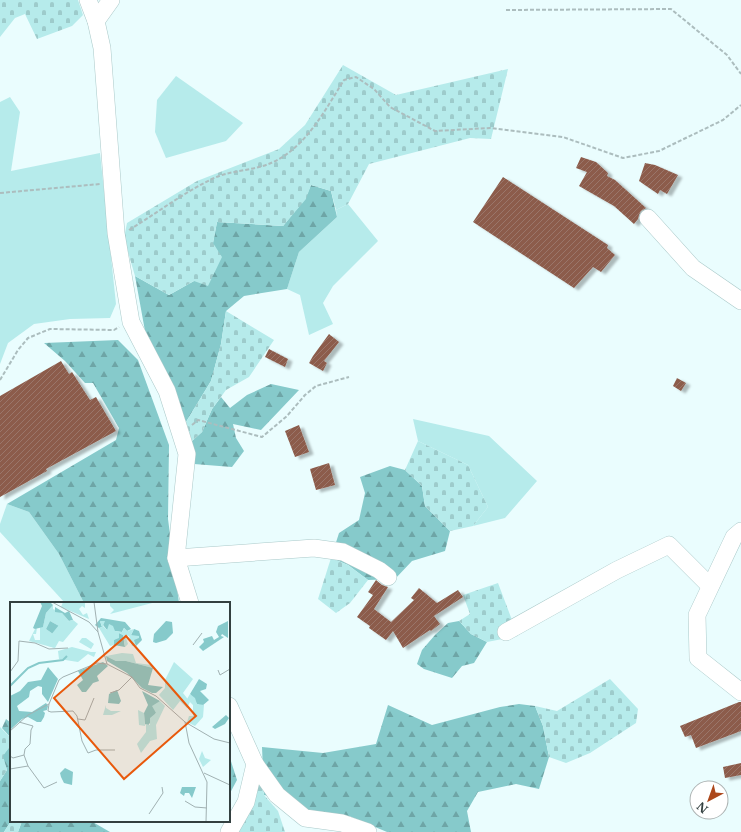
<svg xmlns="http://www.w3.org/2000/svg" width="741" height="832" font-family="'Libre Baskerville',serif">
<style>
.green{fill:#b6ebeb}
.forest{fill:url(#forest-firs)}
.cemetery{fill:url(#cemetery-stones)}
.building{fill:url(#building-hatch);filter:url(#shadow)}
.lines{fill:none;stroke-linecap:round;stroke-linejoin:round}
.minor-casing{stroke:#aac9c9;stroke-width:18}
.path{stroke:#acbdbe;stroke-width:2;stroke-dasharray:4 2;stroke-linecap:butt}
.minor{stroke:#fff;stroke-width:17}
.inset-river{fill:none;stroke:#86cacb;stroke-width:2}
.inset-road{fill:none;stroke:#a1b1b2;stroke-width:1}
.view{fill:#e8590c;fill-opacity:0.15;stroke:#e8590c;stroke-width:2}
.inset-edge{fill:none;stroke:#334040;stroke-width:2}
</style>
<defs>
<pattern id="forest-firs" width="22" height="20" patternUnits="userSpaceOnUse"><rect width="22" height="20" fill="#86cacb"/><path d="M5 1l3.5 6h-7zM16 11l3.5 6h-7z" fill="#6ea5a6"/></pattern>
<pattern id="cemetery-stones" width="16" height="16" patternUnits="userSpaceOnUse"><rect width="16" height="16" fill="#b6ebeb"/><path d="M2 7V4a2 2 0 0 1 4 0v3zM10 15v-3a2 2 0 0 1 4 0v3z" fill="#9dcbcb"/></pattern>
<pattern id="building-hatch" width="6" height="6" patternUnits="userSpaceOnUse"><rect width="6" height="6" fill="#8c5c4b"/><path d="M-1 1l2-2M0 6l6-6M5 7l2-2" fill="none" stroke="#9a766a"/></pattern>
<filter id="shadow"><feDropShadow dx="4.5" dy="2.5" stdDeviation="1" flood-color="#0004"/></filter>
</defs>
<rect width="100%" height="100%" fill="#eafdfe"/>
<g class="green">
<path d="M176,76L243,123L226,141L166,158L155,132L157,100Z"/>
<path d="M10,97L20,112L11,171L100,153L116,304L110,318L70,319L34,324L8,343L0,364V102Z"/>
<path d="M348,204L378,241L333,286L323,303L333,324L309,335L300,295L287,289L299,252L337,217L336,210Z"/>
<path d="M413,419L489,436L537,481L505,518L473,526L488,507L468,465L418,441Z"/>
<path d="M7,504L29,512L59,554L84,603H65L0,532V524Z"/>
</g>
<g class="forest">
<path d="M311,185L331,191L337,217L299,252L287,289L244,296L226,311L221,344L211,381L186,422L157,354L145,331L135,276L169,295L194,281L213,243L217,222L283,226L305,199Z"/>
<path d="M118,340L138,360L169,445L168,519L179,603H84L59,554L29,512L7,504L116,440L119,428L93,383H85L65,361L44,343Z"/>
<path d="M271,384L299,390L261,430L233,424L236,438L244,451L232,467L194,464L192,441L202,432L212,409L221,397L230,408L247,395Z"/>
<path d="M390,466L405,470L422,486L425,506L450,531L445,551L412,561L395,579L368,580L348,565L331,558L339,533L359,520L365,493L360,477Z"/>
<path d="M459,621L471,634L487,642L474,663L462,666L452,678L424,669L417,664L422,650L435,635L448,623Z"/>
<path d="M519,704L535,706L543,726L549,757L539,789L516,784L478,792L467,811L471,832H387L349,816L309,813L296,801L264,795L262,747L323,753L376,744L388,705L432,725L500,707Z"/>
<path d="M6,719L11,723V738L2,728Z"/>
<path d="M11,745V821L4,832H0V781L7,770L2,756Z"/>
<path d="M229,755L237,780L229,795Z"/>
<path d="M22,821H91L110,832H18Z"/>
</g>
<g class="cemetery">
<path d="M0,0H78L83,15L72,26L37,39L25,14L15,18L0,37Z"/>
<path d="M343,65L396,95L508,69L491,139L470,138L369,164L348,204L336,210L331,191L311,185L306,199L283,226L217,222L213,243L222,257L208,286L194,281L169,295L135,276L124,238L127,223L197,181L279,149L305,125Z"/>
<path d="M226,311L274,340L249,377L226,390L212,409L202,432L192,441L186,422L211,381L221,344Z"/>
<path d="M418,441L468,465L488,507L473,526L450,531L425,506L422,486L405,470Z"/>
<path d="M331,558L348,565L368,580L350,603L336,613L318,599Z"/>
<path d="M498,583L518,636L487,642L471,634L459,621L470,614L463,595Z"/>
<path d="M610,679L638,709L636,723L590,753L566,763L549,757L543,726L535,706L557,711Z"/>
<path d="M0,727L11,738V745L3,756L7,770L0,781Z"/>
<path d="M263,782L264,795L278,811L285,832H234L254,785Z"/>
<path d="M11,821H22L18,832H4Z"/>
</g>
<g class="building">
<path d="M581,157L596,162L608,173L607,176L615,180L646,208L641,211L639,215L638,219L634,224L614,206L579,186L587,172L576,168Z"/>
<path d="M645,163L655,165L678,175L667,194L660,190L658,194L639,181Z"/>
<path d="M503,177L608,245L607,248L615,255L601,272L593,267L574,288L473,222Z"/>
<path d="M329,334L339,342L324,361L327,363L323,371L309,363L313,356Z"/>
<path d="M269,349L288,359L285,367L265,357Z"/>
<path d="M61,361L69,374L72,372L90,400L96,397L116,431L46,469L47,471L0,497V396Z"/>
<path d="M677,378L686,383L681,391L673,386Z"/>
<path d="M299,425L309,452L295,457L285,431Z"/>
<path d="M329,463L335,485L316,490L310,469Z"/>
<path d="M376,580L382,585L388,587L374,609L391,622L414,600L411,598L419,588L437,603L458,590L463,597L434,616L440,624L431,631L430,630L403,648L393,631L386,640L369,628L370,626L357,617L373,595L368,592Z"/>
<path d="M739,702H741V731L696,748L691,735L685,737L680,726Z"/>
<path d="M741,763V775L725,778L723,767Z"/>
</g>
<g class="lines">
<defs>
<g id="minor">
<path d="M88,0L96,21L102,48L116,233L131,322L167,391L187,454L176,558L190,603"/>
<path d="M96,21L111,0"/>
<path d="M648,218L693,268L741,301"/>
<path d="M741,531L734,537L697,615L698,658L741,692"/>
<path d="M176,558L314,548L343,552L379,570L388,577"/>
<path d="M506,632L617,570L669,545L710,586"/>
<path d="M255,764L277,795L305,818L342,823L368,832"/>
<path d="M229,832L246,802L255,764L229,706"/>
</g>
</defs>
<use href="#minor" class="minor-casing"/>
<g class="path">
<path d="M506,10L671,9L727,55L741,74"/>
<path d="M0,193L100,184"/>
<path d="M129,230C157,213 183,193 212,179C230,170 253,171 271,163C306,148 325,110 344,80L356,77L374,89L390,107L435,131L490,128L563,137L623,158L659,151L723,120L741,105"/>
<path d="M0,380L18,350L28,338L50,329L114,330L119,327"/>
<path d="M192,425L198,420L262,437L287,416L305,395L316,386L349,377"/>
</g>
<use href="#minor" class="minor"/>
</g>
<g transform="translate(10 602)">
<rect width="220" height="220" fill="#eafdfe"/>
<path d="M100,0H146L100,12L104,8L100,4ZM43,3V7L52,11L59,19L49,24L40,19L36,27L43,32L37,39L45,46L19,39L25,27L27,26L26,32H23L25,38H30V25H33L36,11ZM62,45L81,50H86L84,55L78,52L68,60L49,57L48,49ZM112,51L123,52L126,61L142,63L143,66L116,59H106L96,54ZM164,60L183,77L173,91L180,100L177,106L170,99L163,108L149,93L155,86V78ZM96,103V106L101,109H111L102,113H93ZM128,108L134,111L135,124L129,123Z" fill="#b6ebeb"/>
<path d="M30,0H40L43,3L36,11L33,25L25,27L23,26L32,4ZM45,5L55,11L59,9L63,18L59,19L52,11L45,10ZM91,16L115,20L121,27L117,29L114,26L112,30L97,28L90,19L92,25L89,26L85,23ZM40,19L49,24L43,32L36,27ZM156,19L162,20L163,31L156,38L146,41L143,40L144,32ZM218,19V36L212,32L211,34L214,35L193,49L189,45L194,40L193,37L202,34L204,38L209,35L206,30L208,24ZM124,27L129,29L132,38L126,44L121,33ZM109,31L113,33L115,45L104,43V38ZM96,54L106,59H116L143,66L138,83L153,85L146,91H142L132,86L117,71L97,59ZM93,60L98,64L87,74L89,79L83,81L76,90H72L67,83L73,78L68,69ZM38,65L48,77L38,100L32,92V85L28,84L20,89L19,95L7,104L9,109L22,110L36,101L38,104L37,108L33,109L35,111L34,115L31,120H27L18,115L12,117L0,128V94L10,89L18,80L31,78ZM189,77L197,82L196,87L190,89L199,98L192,104L187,102L180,92ZM107,88L111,99L109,102L98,101L99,92ZM132,89L150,99L146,111L138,124L135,122L134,111L138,103ZM216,113L219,116L215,122L205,127L202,125ZM55,166L63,170L62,183L54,181L51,175L50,171ZM172,185H186L182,196L179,191H175L174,194L170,191Z" fill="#86cacb"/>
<path d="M53,0H75V6L72,4L69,7L73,13L77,11L79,17L51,5ZM53,18L55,20L63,18L68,22L53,40L49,39L45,46L38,44L36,39ZM90,19H95L93,24L97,28L99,22L103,24L105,29L112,30L114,26L117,29L124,27L121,33L129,34V36L124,38L126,44H122L119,34L115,33L118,42L115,45L113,33L109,31V36L104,38V43L100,44L89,26L92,25ZM72,36H76L84,42L81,47L69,40ZM180,92L185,96L187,102L194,103L193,115L185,124L177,120L179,114H183V103L177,97ZM150,99L155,104L146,123L147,137L140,139L131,151L127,142L136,130V122L140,123V116L146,111L142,104ZM192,149L195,156L201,158L193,165L189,157Z" fill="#b6ebeb"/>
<path class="inset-river" d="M0,84L18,66L29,61L53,58L57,54"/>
<path class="inset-road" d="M42,0L79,20L88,30L97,62L122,75L130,86L146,94L175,120L204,137L220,141M84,0L88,30M183,43L192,31M208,68L210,73L220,67M0,70L8,59L9,39L25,41L39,47L58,46M100,91L109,88L122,75M39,102L49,78L53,75L87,61L97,62M68,117L75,118L84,96M9,120L23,124L21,128L20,142L15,147L14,153L18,164L34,186L47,180M175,120L179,141L197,180L196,220M0,129L18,113L39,102L38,109L41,110L63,109L67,114L72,139L78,151L86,148H105M0,154L3,156L14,153M0,167L18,164M194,171L220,183M175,199L185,205L197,206M139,212L153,191L152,185"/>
<path class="view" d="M116,34L186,114L114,177L44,96Z"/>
<rect width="220" height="220" class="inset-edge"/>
</g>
<g transform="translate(709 800) rotate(221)"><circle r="19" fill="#ffffff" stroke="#adb3b3"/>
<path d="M0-3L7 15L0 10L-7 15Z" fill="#ac471b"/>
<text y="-6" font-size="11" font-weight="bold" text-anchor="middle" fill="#334040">N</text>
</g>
</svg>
